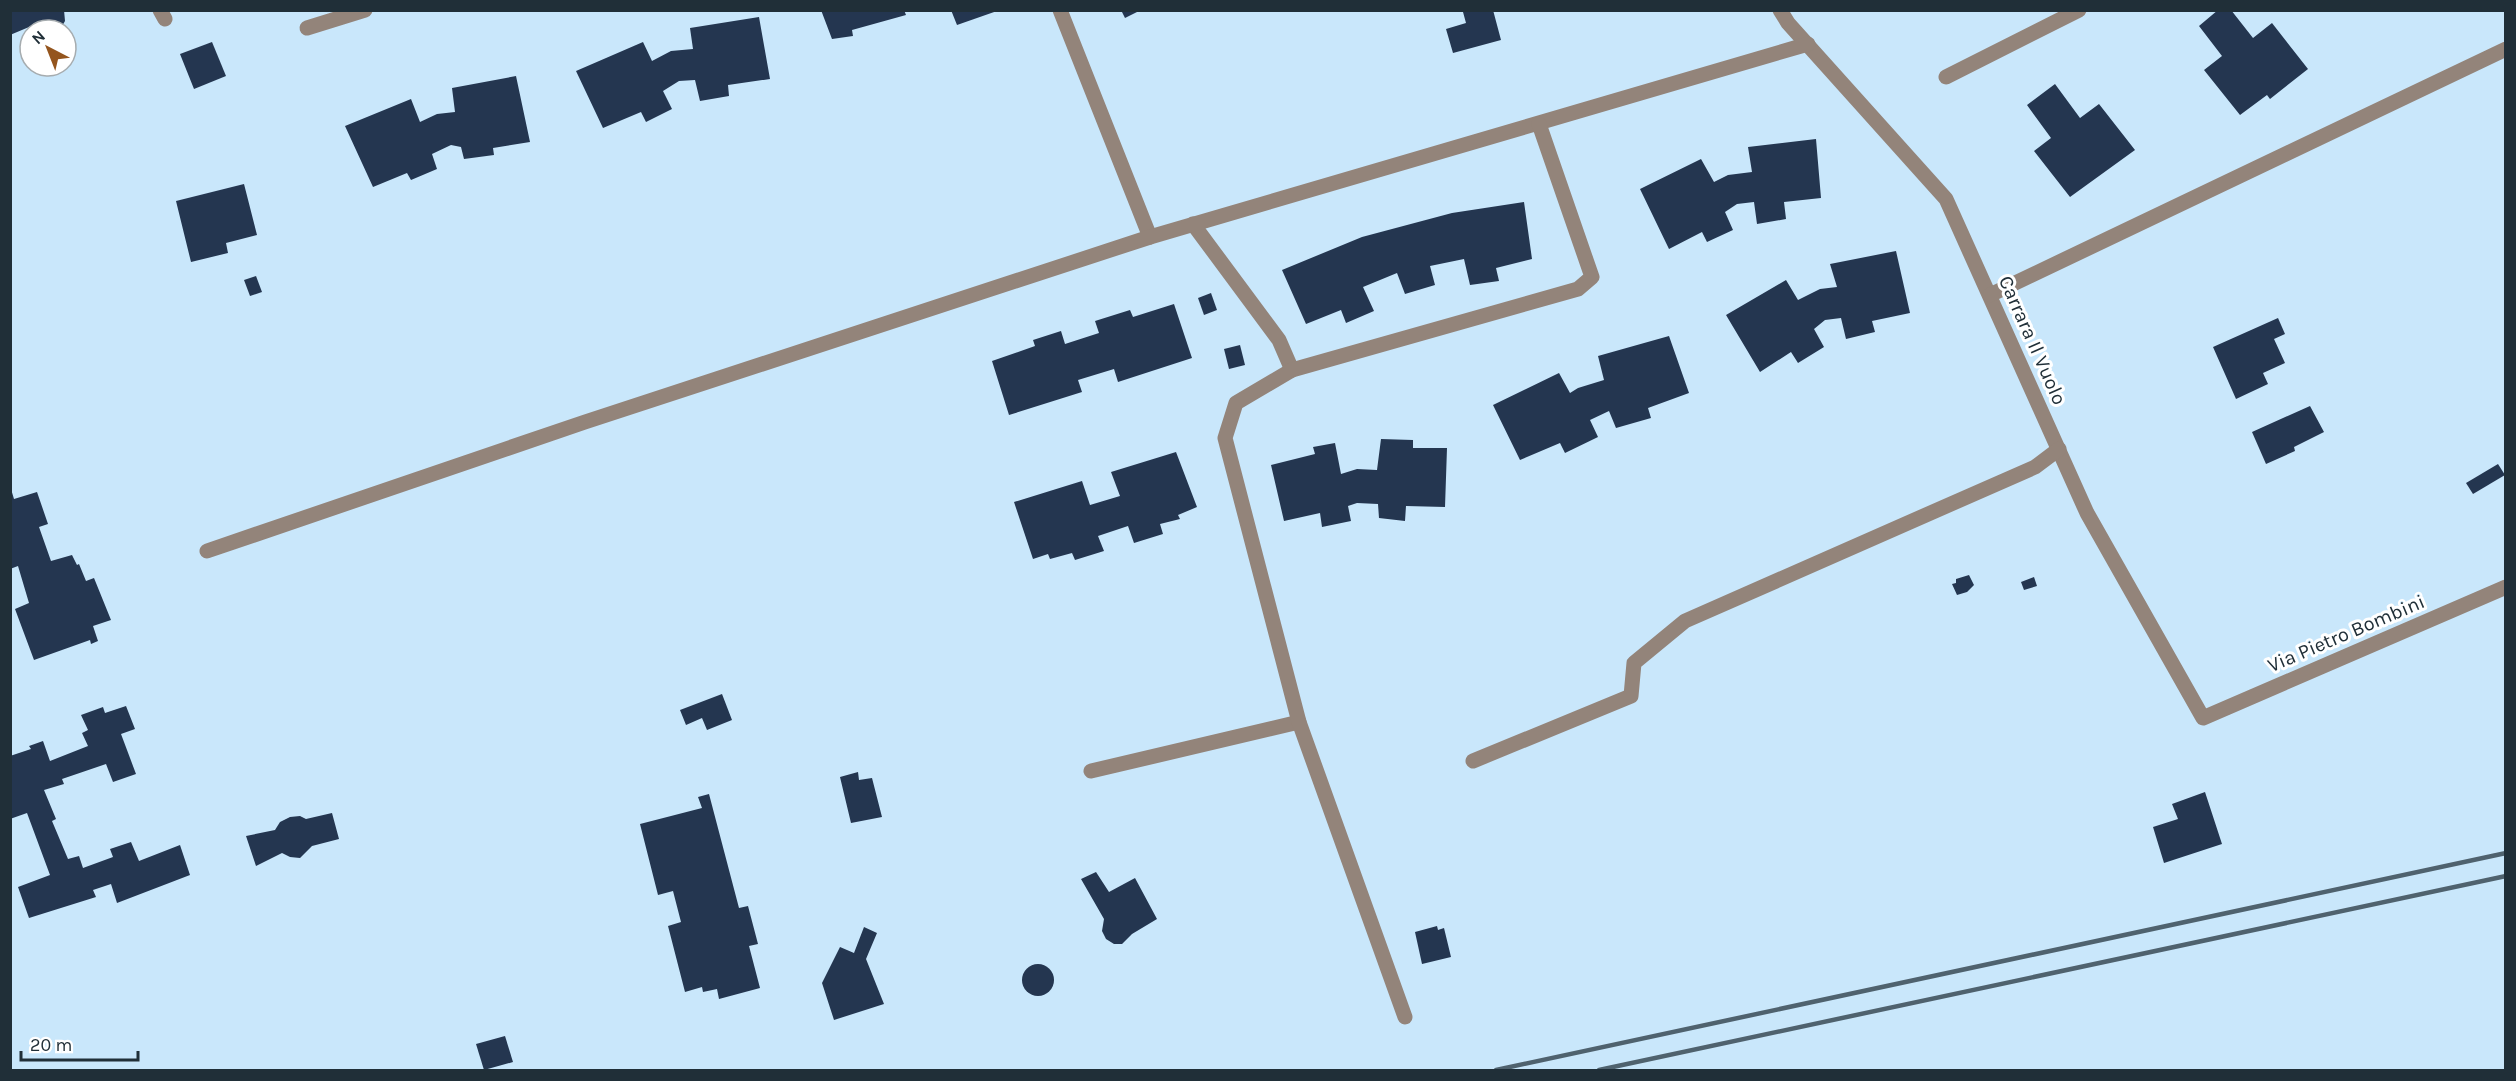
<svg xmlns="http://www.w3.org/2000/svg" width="2516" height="1081" font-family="Karla,sans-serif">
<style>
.building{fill:#243650}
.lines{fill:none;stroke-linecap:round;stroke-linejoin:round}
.minor{stroke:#93847a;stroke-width:15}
.rail{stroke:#4f626e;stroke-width:4.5}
.labels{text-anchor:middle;stroke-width:6;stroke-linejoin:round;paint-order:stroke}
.street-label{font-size:20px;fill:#202f38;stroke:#fff}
</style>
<rect width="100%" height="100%" fill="#c9e7fb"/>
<g class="building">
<path d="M10,10H64L65,21L61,28L56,30H49L41,22L10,35Z"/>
<path d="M821,10H904L906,15L852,30L853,36L832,39Z"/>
<path d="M951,10H997V11L957,25Z"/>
<path d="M1121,10H1141L1125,18Z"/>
<path d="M1468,10H1493L1501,40L1453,53L1446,29L1466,23L1463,12Z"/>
<path d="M2218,10H2231L2253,38L2272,23L2308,69L2270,99L2267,95L2240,115L2204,70L2222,56L2199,26Z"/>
<path d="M759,17L770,79L728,85L729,96L700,101L695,80L679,81L663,91L672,109L646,122L641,112L603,128L576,71L643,42L652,61L671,51L693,49L690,28Z"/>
<path d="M212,42L226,76L194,89L180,54Z"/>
<path d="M516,76L530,142L493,148L494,155L464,159L461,147L451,145L432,154L437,169L411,180L407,173L373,187L345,126L411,99L420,122L437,114L455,112L452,88Z"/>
<path d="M2055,84L2080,118L2099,104L2135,150L2070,197L2034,151L2051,138L2027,105Z"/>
<path d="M1816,139L1821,198L1784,202L1786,219L1757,224L1754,202L1737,204L1725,212L1733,230L1707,242L1702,232L1669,249L1640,189L1701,159L1714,182L1728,175L1752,172L1748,147Z"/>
<path d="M244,184L257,235L226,243L228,253L191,262L176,201Z"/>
<path d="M1524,202L1532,259L1496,268L1499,281L1470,285L1464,259L1430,266L1435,285L1405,294L1397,273L1363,287L1374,311L1346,323L1341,310L1306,324L1282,270L1362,237L1452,213Z"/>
<path d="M1896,251L1910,313L1872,321L1875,332L1846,339L1841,318L1825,320L1814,329L1824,347L1798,363L1791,352L1760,372L1726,315L1786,280L1798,300L1820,289L1837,287L1830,264Z"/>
<path d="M256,276L262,292L250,296L244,280Z"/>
<path d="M1211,293L1217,310L1204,315L1198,298Z"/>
<path d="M1174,304L1192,358L1118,382L1114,369L1078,380L1082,392L1009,415L992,361L1035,346L1033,340L1061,331L1065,344L1099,333L1095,321L1130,310L1133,317Z"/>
<path d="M2278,318L2285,334L2274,339L2285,363L2263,373L2268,384L2236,399L2213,347Z"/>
<path d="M1669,336L1689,393L1648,408L1651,418L1616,428L1609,411L1590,420L1598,437L1565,453L1560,443L1520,460L1493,405L1559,373L1570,393L1578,388L1604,380L1598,356Z"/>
<path d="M1240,345L1245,365L1229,369L1224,349Z"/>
<path d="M2310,406L2324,432L2294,447L2295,451L2266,464L2252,432Z"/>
<path d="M1381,439L1413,440V448H1447L1445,507L1406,506L1405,521L1379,518L1378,504L1357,503L1348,506L1351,521L1322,527L1320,513L1284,521L1271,465L1315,454L1313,447L1335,443L1341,474L1357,469L1377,470Z"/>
<path d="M1176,452L1197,507L1178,515L1180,519L1160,524L1163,534L1134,543L1128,526L1098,536L1104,551L1075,560L1072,553L1050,559L1048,554L1033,559L1014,502L1082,481L1090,505L1120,496L1111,472Z"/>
<path d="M2498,464L2505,475L2473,494L2466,483Z"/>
<path d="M11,489L14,499L37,492L48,524L39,527L51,561L72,555L77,565L79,564L86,581L94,578L111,620L93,626L98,641L91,644L90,640L34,660L15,609L29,603L18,566L10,569Z"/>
<path d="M1969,575L1974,585L1967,592L1957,595L1952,584L1956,583V579Z"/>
<path d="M2034,577L2037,586L2024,590L2021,582Z"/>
<path d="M722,694L732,720L707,730L702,718L686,725L680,710Z"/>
<path d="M126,706L135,729L121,734L136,774L113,782L106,764L62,779L64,784L44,790L56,819L52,821L68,859L79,856L83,868L113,857L110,849L131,842L139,861L180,845L190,875L117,903L111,884L93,890L96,897L29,918L18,887L50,875L27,813L10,819V756L31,749L29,746L43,741L50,761L88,746L82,733L88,730L81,715L103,707L105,713Z"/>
<path d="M858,772L859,780L872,778L882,817L851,823L840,777Z"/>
<path d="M2205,792L2222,844L2164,863L2153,827L2178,819L2172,804Z"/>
<path d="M709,794L739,908L748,906L758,944L749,946L760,988L719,999L717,989L703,992L702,987L685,992L668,926L681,922L673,891L658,895L640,824L702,808L698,797Z"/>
<path d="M332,813L339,839L312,846L300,858L290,857L282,853L256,866L246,836L275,830L280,822L290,817L300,816L306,819Z"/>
<path d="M1096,872L1109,892L1135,878L1157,919L1132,934L1122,944H1114L1106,939L1102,931L1104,919L1081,879Z"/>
<path d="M1437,926L1438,930L1444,928L1451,957L1422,964L1415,932Z"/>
<path d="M864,927L877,933L866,959L884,1004L834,1020L822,983L840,947L854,953Z"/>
<circle cx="1038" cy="980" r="16"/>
<path d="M505,1036L513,1062L484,1070L476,1044Z"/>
</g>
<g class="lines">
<g class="minor">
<path d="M160,10L165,19"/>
<path d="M1060,10L1150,237"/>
<path d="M1780,10L1788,23L1946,199L2087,513L2203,718L2506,587"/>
<path d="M307,28L365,10"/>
<path d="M1946,77L2079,10"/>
<path d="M1193,224L1279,340L1292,370"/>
<path d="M1990,295L2506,49"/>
<path d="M207,551L585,422L1150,237L1808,44"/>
<path d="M1473,761L1631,696L1634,663L1685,621L2035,467L2059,449"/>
<path d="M1091,771L1299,722"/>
<path d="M1405,1017L1299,722L1225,438L1236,403L1292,370L1578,289L1592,277L1539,124"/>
</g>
<g class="rail">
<path d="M1496,1070L2506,853"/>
<path d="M1599,1070L2506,876"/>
</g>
</g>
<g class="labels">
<g class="street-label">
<text transform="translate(2033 340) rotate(66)" y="7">Carrara Il Vuolo</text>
<text transform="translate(2346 633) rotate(-23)" y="7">Via Pietro Bombini</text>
</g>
</g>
<rect width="2516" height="1081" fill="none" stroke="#202f38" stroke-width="24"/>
<g transform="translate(48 48) rotate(318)"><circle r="28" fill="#ffffff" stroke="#a6acaf" stroke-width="1.5"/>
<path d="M0-4.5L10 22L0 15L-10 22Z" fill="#94551d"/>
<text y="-9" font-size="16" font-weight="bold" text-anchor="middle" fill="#202f38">N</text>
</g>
<path d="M21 1051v9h117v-9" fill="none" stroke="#202f38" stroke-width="3"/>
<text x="30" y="1051" font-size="18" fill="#202f38" stroke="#ffffff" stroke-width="4.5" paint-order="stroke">20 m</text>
</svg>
